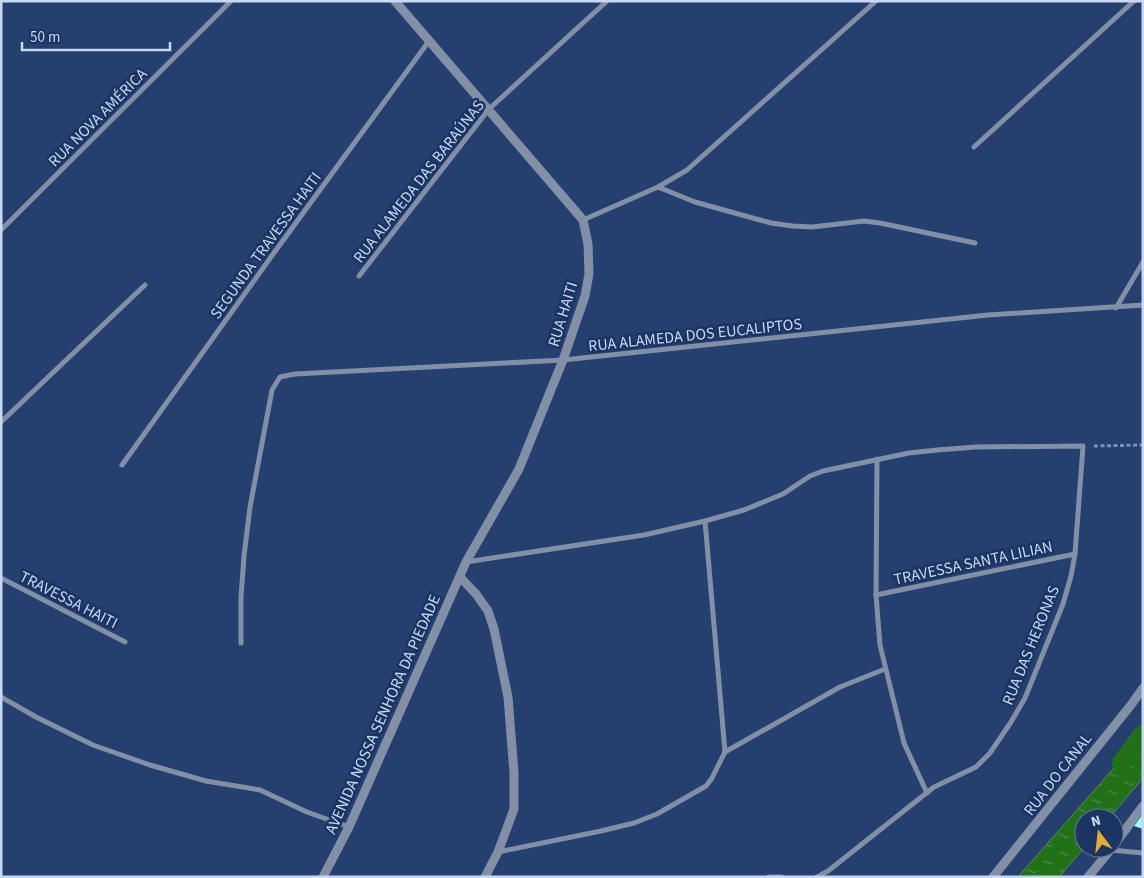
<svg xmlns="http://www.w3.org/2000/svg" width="1144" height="878" font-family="'Source Sans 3',sans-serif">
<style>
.water{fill:url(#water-ripples);stroke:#54905a}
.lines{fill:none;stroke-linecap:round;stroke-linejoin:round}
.canal{stroke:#237117;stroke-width:20}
.building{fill:#9ff9ff}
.path{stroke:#7a8fb4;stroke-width:3;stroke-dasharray:4 2.5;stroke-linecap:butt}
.minor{stroke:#818fa7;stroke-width:5}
.tertiary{stroke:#818fa7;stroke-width:9}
.labels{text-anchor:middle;stroke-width:5;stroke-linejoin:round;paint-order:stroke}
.street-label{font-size:16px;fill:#c8d9f5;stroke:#1b3462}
</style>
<defs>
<pattern id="water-ripples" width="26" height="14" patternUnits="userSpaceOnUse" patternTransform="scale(1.25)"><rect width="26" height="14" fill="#237117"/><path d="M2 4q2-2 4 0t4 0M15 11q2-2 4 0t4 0" fill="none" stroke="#4c8b45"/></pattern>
</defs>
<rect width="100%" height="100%" fill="#253f6e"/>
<path class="water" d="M1143,735V778L1109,818H1084V848L1059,877H1018Z"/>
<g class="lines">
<path class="canal" d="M1122,763L1143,735"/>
</g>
<path class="building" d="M1143,814V829L1134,826Z"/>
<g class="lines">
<path class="path" d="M1094,446L1143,445"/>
<g class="minor">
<path d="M974,147L1134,1"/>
<path d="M658,187L695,202L771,223L793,226L812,227L864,221L880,223L975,243"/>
<path d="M583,220L658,187L687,170L876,1"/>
<path d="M1,230L231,1"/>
<path d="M359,276L489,109L607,1"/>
<path d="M1116,308L1143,262"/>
<path d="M1,422L145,285"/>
<path d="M877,459L876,595L880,645L904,743L927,793"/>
<path d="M122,465L276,250L429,41"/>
<path d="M705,521L725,752"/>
<path d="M466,562L644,535L705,521L744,510L783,494L810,476L823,471L909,453L937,450L976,447L1083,446L1075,554L1071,576L1063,604L1025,698L1011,722L990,753L976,767L934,787L828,871L817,877"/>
<path d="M1,578L125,642"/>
<path d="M876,595L1075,554"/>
<path d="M241,643V597L244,556L250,507L272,390L280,377L295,374L563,360L988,315L1143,305"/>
<path d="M1,697L36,717L93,745L150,765L206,781L260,790L307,812L349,827"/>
<path d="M725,752L840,687L885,669"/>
<path d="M1111,850L1143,853"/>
<path d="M498,852L601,831L634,823L657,814L706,786L712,778L725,752"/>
<path d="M769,877H782"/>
</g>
<g class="tertiary">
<path d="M460,577L476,594L488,611L494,629L508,697L514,773V809L498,852L485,877"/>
<path d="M1114,845L1143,806"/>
<path d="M323,877L349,827L466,562L519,469L563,360L585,296L589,274L588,244L583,220L395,1"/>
<path d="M993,877L1131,705L1143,688"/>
<path d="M1088,877L1112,848"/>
</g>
</g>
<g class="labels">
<g class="street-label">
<text transform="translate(97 117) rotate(-45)" y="6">RUA NOVA AMÉRICA</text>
<text transform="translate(418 181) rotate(-52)" y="6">RUA ALAMEDA DAS BARAÚNAS</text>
<text transform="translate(265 245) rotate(-54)" y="6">SEGUNDA TRAVESSA HAITI</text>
<text transform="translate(562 314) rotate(-73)" y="6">RUA HAITI</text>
<text transform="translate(695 334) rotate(-6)" y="6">RUA ALAMEDA DOS EUCALIPTOS</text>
<text transform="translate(973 562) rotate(-12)" y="6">TRAVESSA SANTA LILIAN</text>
<text transform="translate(69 599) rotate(27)" y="6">TRAVESSA HAITI</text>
<text transform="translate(1030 645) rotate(-68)" y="6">RUA DAS HERONAS</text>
<text transform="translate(382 714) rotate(-66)" y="6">AVENIDA NOSSA SENHORA DA PIEDADE</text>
<text transform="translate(1057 774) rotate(-52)" y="6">RUA DO CANAL</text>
</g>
</g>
<rect width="1144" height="878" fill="none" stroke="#c8d9f5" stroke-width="5"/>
<g transform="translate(1099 833) rotate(345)"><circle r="24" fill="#1b3462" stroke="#60769d"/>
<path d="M0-4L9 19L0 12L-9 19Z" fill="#e6ad36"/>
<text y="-8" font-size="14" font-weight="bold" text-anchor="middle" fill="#c8d9f5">N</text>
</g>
<path d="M22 42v8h148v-8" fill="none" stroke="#c8d9f5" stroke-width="2.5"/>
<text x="30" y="42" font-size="15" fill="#c8d9f5" stroke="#1b3462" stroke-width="4" paint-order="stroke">50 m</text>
</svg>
